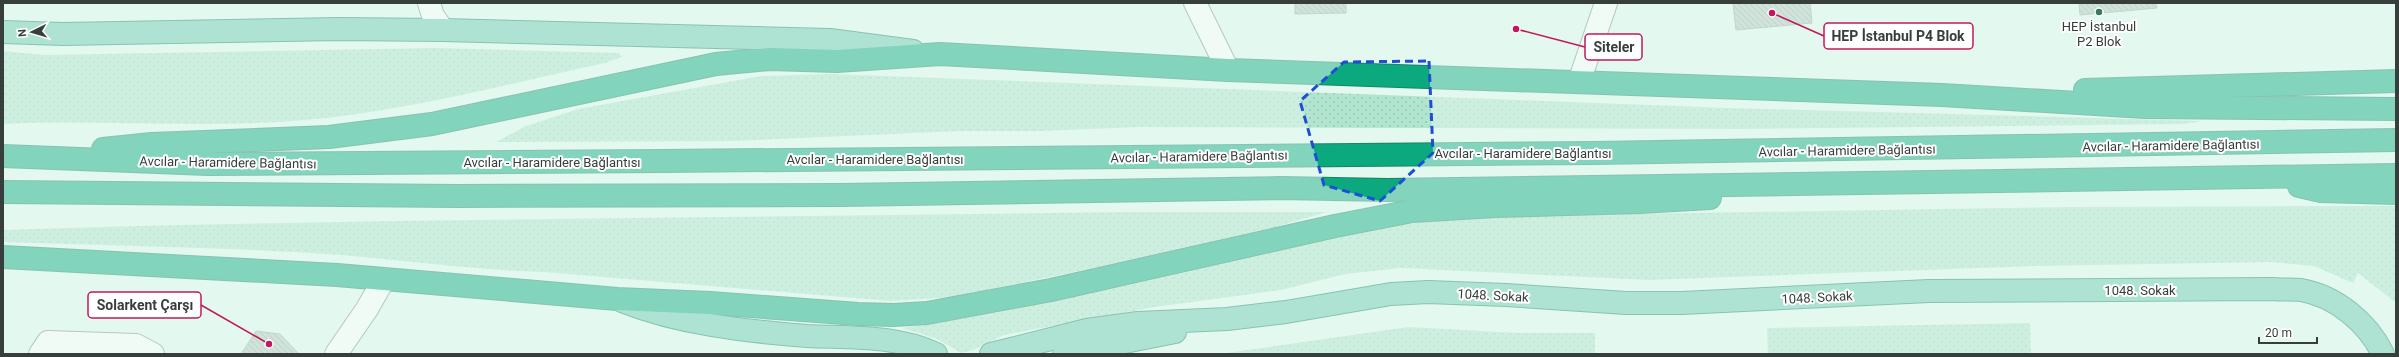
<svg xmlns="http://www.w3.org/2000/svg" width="2399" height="357" font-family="Roboto,sans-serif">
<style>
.green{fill:url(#green-dots)}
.building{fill:url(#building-back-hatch);stroke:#99aea5}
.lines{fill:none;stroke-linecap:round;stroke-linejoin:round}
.minor-casing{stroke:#7c9087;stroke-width:24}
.major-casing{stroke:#1b8367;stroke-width:24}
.highway-casing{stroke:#1b8367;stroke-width:24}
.minor{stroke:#fff;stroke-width:22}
.major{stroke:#6dcbb2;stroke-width:22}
.highway{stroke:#0ca87e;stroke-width:22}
.marked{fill:none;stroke:#1d4ed8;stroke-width:3;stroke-dasharray:8 5;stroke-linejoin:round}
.poi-dot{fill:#3c7761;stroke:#fff;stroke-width:1.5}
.labels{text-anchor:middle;stroke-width:4;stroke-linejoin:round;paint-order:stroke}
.poi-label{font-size:13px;fill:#363f3b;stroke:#fff}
.street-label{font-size:13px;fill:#363f3b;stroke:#fff}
.leader{fill:none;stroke:#c2185b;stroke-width:1.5}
.callout-dot{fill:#c2185b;stroke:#fff;stroke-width:1.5}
.callout{fill:#fff;stroke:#c2185b;stroke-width:1.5}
.callout-label{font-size:14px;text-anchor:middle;font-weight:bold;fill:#363f3b}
</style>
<defs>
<pattern id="green-dots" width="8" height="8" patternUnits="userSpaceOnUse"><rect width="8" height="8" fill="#b1e5cf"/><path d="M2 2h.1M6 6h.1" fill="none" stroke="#99c6b3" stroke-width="1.8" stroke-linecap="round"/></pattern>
<pattern id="building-back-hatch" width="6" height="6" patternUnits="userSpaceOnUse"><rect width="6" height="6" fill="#b5cac0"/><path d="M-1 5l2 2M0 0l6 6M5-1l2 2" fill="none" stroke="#94a59d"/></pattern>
</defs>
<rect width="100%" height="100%" fill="#e3f8ef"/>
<g class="green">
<path d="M436,48L619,53L622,57L605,63C506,84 407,111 305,120C205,129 104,119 3,124V51L44,55Z"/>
<path d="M830,74L1728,108L2203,121L2182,124L1741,129L1140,127L1041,131H960L734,141L496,142L526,126L578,109L761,76Z"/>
<path d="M2396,206V303L2358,273L2353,283L2314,266L2271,262L2035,266L1649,280L1401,268L1345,274L1281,290L1155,307L1004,335L973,350L961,353L937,339L902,328C1066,304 1226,262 1387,224L1503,216L2069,207Z"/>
<path d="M1123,212H1327L1241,237L954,297L890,301L544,272C476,270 409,261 342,255C229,247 116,246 3,242V230C376,218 750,218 1123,212Z"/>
<path d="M2030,323L2031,354H1768L1767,328Z"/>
<path d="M1408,327L1518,333H1595V354H1219Z"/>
</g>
<g class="building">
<path d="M1295,3H1346V13L1295,14Z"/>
<path d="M1733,3H1810L1812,23L1736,30Z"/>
<path d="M2079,3H2156L2157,8L2080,15Z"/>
<path d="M256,331L280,334L299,354H241Z"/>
</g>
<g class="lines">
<defs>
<g id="minor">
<path d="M429,3L433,16L443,30"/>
<path d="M1195,3L1228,70"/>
<path d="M1579,82L1606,3"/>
<path d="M40,354L48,342L136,345L153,354"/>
<path d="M336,354L367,309L384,279"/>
</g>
<g id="major">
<path d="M3,32L63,34L340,29L443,30L830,40L913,51"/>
<path d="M622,301C680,324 744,331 807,336C849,338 897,335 936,354"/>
<path d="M991,354L1087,330L1138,323L1227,319L1286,312L1391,294L1428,292L1506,295L1626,303H1682L1929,291L2273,289C2282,290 2292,289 2301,290C2336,296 2368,323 2383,354"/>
<path d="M1064,354L1175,332"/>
</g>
<g id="highway">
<path d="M2085,90L2396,81"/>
<path d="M103,149L152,144L329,137L432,124L716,64L770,59L837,61L940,54L1228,70L1942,95L2145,107L2396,109"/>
<path d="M3,156L208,164L661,161L1595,153L2396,140"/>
<path d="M2299,186L2321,191L2396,193"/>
<path d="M3,192L457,196L841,195L1281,188L1388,190L2396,175"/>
<path d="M3,257L337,275L617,299L710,303L858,314L894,315L927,313L1051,290L1335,226L1412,211L1495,206L1640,202L1710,198"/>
</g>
</defs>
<use href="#minor" class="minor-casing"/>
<use href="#major" class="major-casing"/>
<use href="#highway" class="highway-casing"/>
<use href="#minor" class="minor"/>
<use href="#major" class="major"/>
<use href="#highway" class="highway"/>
</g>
<path d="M0 0H2399V357H0ZM1429,61L1433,153L1380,201L1324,185L1300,101L1344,62Z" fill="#e3f8ef" fill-opacity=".55" fill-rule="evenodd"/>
<path class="marked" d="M1429,61L1433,153L1380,201L1324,185L1300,101L1344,62Z"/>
<circle class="poi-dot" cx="2099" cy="12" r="4"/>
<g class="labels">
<g class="poi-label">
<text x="2099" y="31">HEP İstanbul<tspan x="2099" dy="15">P2 Blok</tspan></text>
</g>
<g class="street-label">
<text transform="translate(2171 145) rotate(-1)" y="5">Avcılar - Haramidere Bağlantısı</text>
<text transform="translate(1847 150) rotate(-1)" y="5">Avcılar - Haramidere Bağlantısı</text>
<text x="1523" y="158">Avcılar - Haramidere Bağlantısı</text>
<text transform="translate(1199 156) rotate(-1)" y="5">Avcılar - Haramidere Bağlantısı</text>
<text x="875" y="164">Avcılar - Haramidere Bağlantısı</text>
<text transform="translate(228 162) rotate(1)" y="5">Avcılar - Haramidere Bağlantısı</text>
<text x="552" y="167">Avcılar - Haramidere Bağlantısı</text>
<text x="2140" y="295">1048. Sokak</text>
<text transform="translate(1493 295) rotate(3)" y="5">1048. Sokak</text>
<text transform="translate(1817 297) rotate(-3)" y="5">1048. Sokak</text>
</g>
</g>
<path class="leader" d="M1772 13L1824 36M1516 29L1585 47M269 344L201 305"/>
<g class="callout-dot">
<circle cx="1772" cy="13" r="4"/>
<circle cx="1516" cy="29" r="4"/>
<circle cx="269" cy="344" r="4"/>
</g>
<g class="callout">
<rect x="1824" y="23" width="149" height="26" rx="4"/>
<rect x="1585" y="34" width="57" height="26" rx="4"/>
<rect x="88" y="292" width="113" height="26" rx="4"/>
</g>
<g class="callout-label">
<text x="1898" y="41">HEP İstanbul P4 Blok</text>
<text x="1614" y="52">Siteler</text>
<text x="145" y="310">Solarkent Çarşı</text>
</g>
<rect width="2399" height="357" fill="none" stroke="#363f3b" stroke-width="8"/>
<g transform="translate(32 32) rotate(265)" stroke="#ffffff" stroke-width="3" paint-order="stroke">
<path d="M0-3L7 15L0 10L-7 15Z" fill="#363f3b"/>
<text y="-6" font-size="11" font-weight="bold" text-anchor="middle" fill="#363f3b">N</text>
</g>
<path d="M2259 337v6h58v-6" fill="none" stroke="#363f3b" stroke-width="2"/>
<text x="2265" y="337" font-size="12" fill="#363f3b" stroke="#ffffff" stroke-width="3" paint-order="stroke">20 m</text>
</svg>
